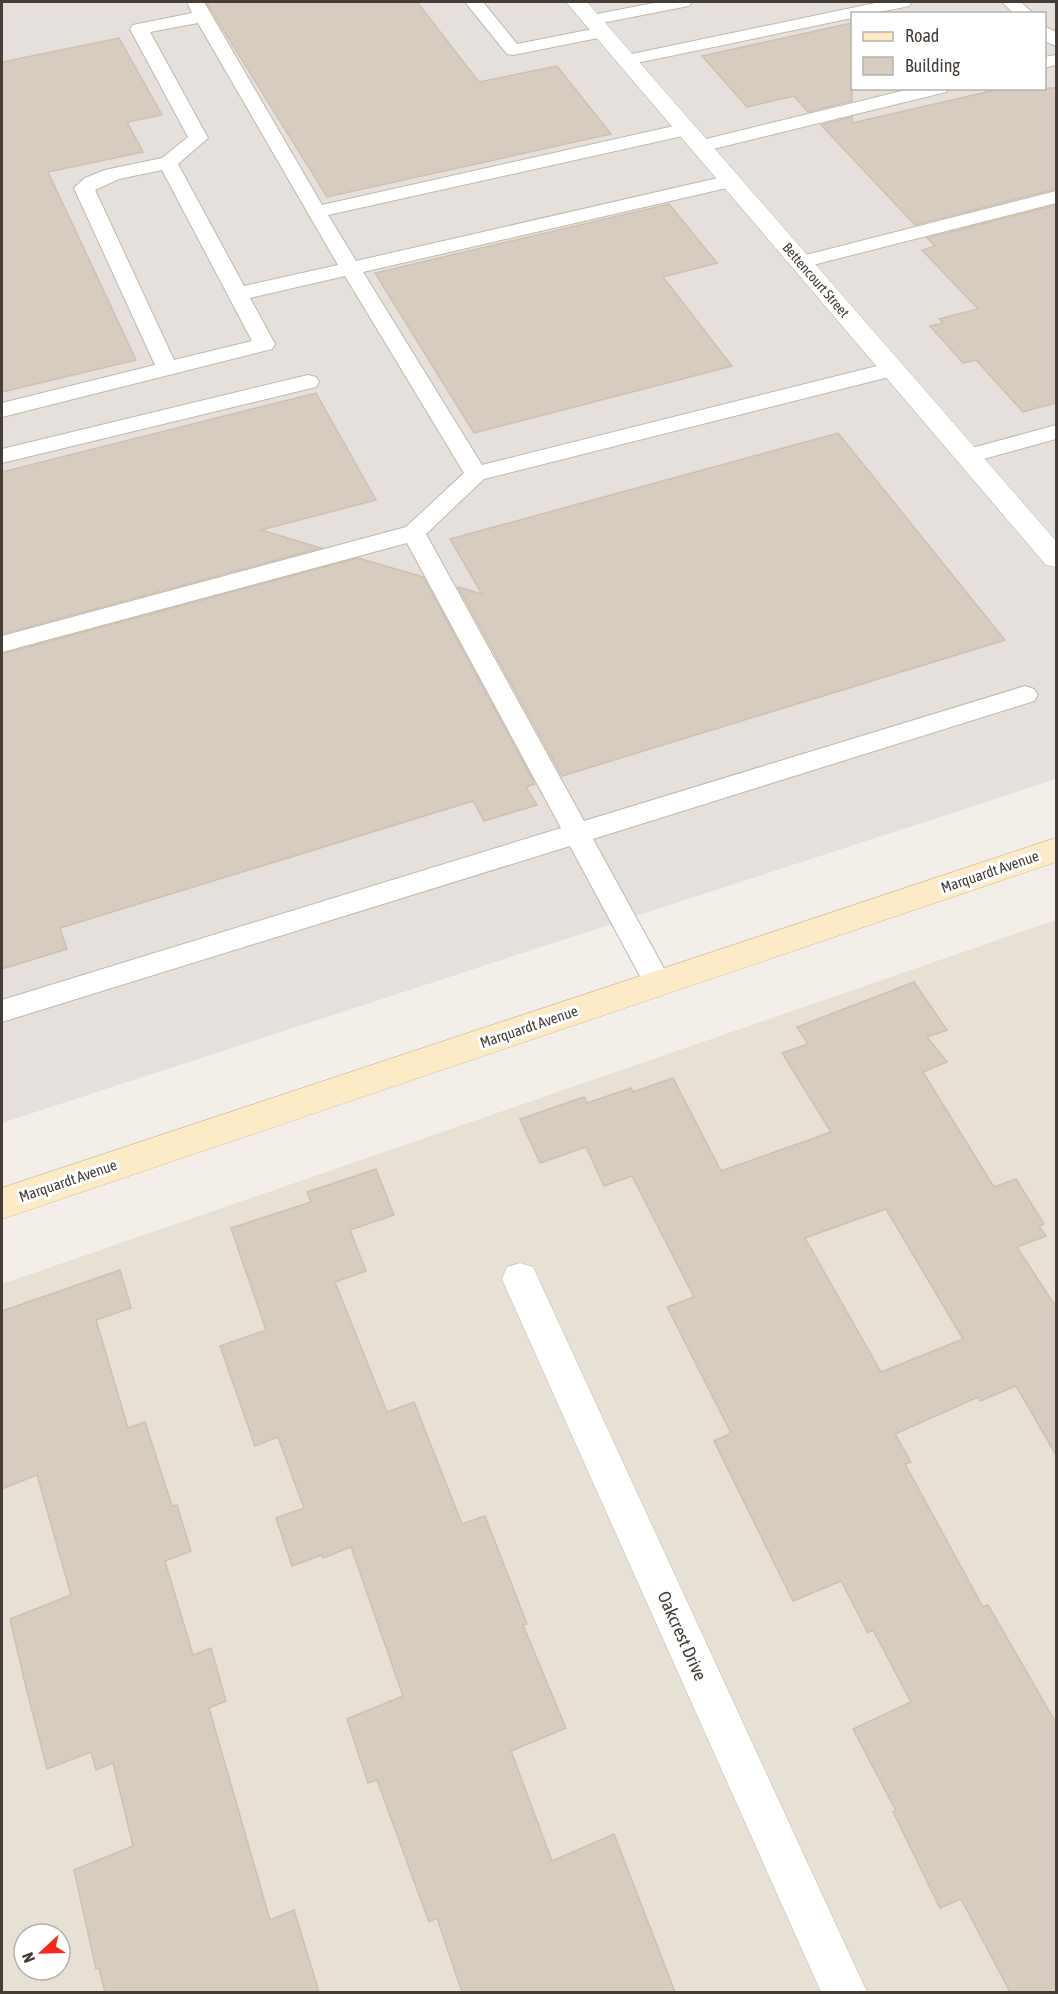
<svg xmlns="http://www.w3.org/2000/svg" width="1058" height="1994" font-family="'Asap Condensed',sans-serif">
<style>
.residential{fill:#e7e0d5;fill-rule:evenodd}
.industrial{fill:#e5e0dc;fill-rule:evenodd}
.building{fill:#d7ccc0;stroke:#cfc0b0;stroke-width:1.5;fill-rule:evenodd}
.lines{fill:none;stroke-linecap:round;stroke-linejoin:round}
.lane-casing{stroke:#c1b8ad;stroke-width:2}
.street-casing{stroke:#c1b8ad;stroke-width:1}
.secondary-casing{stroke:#d2bd98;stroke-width:1}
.lane{fill:#fff;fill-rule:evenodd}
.street{fill:#fff;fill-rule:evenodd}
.secondary{fill:#fdebc7;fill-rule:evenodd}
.labels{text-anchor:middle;stroke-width:6;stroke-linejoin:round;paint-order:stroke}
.far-street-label{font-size:14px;fill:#463e36;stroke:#fff}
.street-label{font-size:15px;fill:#463e36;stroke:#fff}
.near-street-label{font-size:18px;fill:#463e36;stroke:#fff}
</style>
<rect width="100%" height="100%" fill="#f3eee7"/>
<path class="residential" d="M1056,920V1992H2V1284ZM24,1934H60V1970H24Z"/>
<path class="industrial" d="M2,2H1056V779L2,1123ZM852,14H1044V88H852Z"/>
<g class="building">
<path d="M206,2H417L479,82L557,66L611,134L327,197Z"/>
<path d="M852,23V101L808,112L794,96L747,107L702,56Z"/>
<path d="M119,38L162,115L127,122L143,152L48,172L136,360L2,392V62Z"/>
<path d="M1004,88H1056V189L915,225L821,125L852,117V123Z"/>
<path d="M669,204L717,263L663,277L732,366L474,433L375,273Z"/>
<path d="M1056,205V403L1023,412L976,360L963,363L930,326L943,323L939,319L978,309L922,250L935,246L927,238Z"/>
<path d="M316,393L376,500L261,530L321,548L2,634V472Z"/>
<path d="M838,433L1005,640L562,776L458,587L482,594L450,539Z"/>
<path d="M358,558L423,577L535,784L526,787L537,805L484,821L473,801L60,928L67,949L2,969V654Z"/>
<path d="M914,982L947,1030L927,1037L947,1062L923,1072L994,1187L1016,1179L1044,1224L1039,1226L1046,1236L1017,1247L1056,1307V1455L1016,1386L980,1401L978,1397L895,1434L911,1462L905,1464L983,1607L988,1605L1056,1723V1992H1010L961,1899L940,1908L893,1812L896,1811L853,1729L911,1702L873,1630L868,1633L841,1581L793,1601L714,1441L731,1433L667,1307L694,1297L632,1176L604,1186L586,1147L540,1163L520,1119L584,1097L587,1103L631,1088L633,1092L673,1078L721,1171L831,1132L782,1053L808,1044L797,1027ZM886,1209L963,1339L881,1372L805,1238Z"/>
<path d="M376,1169L394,1215L350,1230L366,1271L335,1282L387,1412L414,1402L462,1524L485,1516L527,1624L523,1625L566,1728L511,1751L552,1861L614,1834L675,1992H462L437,1918L429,1922L377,1780L368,1783L347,1719L403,1696L351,1547L323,1558L322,1555L292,1566L276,1518L304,1508L278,1437L255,1446L220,1346L266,1330L231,1228L311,1202L307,1192Z"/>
<path d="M120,1270L131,1308L96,1320L128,1428L145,1422L172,1506L177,1505L191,1551L165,1561L193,1655L211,1648L226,1701L209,1708L270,1920L294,1910L319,1992H105L99,1968L96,1969L74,1870L133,1846L113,1763L96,1770L91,1752L47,1769L25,1683L10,1619L71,1595L37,1475L2,1489V1311Z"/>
</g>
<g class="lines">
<defs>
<g id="lane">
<path d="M187,2H204L322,205L687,123L694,125L696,129L694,133L687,135L328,215L356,261L731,175L738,177L741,181L738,185L731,187L363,272L482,465L893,362L901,364L904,369L901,374L484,479L426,534L584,821L1025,686L1034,689L1038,695L1034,701L593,839L672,983L668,991L658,994L648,991L570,846L2,1022V1000L561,828L407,543L2,652V636L406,527L464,473L345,276L250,298L275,344L272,349L2,417V403L155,365L74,188L85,178L105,170L162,158L188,137L130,29L133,25L192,13ZM198,23L338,265L244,286L178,164L208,138L150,32ZM162,170L252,341L174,360L95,190L119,179Z"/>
<path d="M465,2H483L517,44L603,27L609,28L612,32L609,36L603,37L513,55L507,54Z"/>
<path d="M659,2H692L689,6L683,7L592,25L586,24L583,20L586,16L592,15Z"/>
<path d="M880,2H912L909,6C890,10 872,14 852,14V18L627,65L621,64L618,60L621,56L627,55Z"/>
<path d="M1002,2H1021L1034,14H1014Z"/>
<path d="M1044,26L1056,32V46L1044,41Z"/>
<path d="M1056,55V65L1044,68V57Z"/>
<path d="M914,88H948L946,92L701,152L694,150L691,146L694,142Z"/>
<path d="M1056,191V203L801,268L794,266L791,262L794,258Z"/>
<path d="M308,375L316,377L319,382L316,387L2,463V449Z"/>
<path d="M1056,425V439L969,463L961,461L958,456L961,451Z"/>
</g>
<g id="street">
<path d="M566,2H587L1056,541V567L1046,565Z"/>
<path d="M520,1263L533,1267L867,1992H821L502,1279L507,1267Z"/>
</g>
<path id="secondary" d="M1056,838V862L2,1219V1188Z"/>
</defs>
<use href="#lane" class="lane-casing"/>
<use href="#street" class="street-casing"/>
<use href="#secondary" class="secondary-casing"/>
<use href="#lane" class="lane"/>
<use href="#street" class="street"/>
<use href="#secondary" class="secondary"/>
</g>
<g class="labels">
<g class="far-street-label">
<text transform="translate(816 280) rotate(49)" y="5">Bettencourt Street</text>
</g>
<g class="street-label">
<text transform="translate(990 872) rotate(-19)" y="5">Marquardt Avenue</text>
<text transform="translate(529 1027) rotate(-19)" y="5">Marquardt Avenue</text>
<text transform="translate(68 1181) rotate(-19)" y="5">Marquardt Avenue</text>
</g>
<g class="near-street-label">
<text transform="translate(682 1636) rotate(66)" y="6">Oakcrest Drive</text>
</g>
</g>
<rect width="1058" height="1994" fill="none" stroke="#463e36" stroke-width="6"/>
<rect x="851" y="12" width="195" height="78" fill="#ffffff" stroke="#b5b2af" stroke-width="1.5"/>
<rect x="863" y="32" width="30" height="9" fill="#fdebc7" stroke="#b5b2af" stroke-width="1.5"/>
<text x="905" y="42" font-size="18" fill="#463e36">Road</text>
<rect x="863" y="57" width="30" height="18" fill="#d7ccc0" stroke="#b5b2af" stroke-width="1.5"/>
<text x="905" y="72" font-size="18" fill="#463e36">Building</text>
<g transform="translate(42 1952) rotate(248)"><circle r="28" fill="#ffffff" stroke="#b5b2af" stroke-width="1.5"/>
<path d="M0-4.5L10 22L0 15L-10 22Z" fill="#f52a1d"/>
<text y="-9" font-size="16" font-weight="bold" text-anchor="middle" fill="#463e36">N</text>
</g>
</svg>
